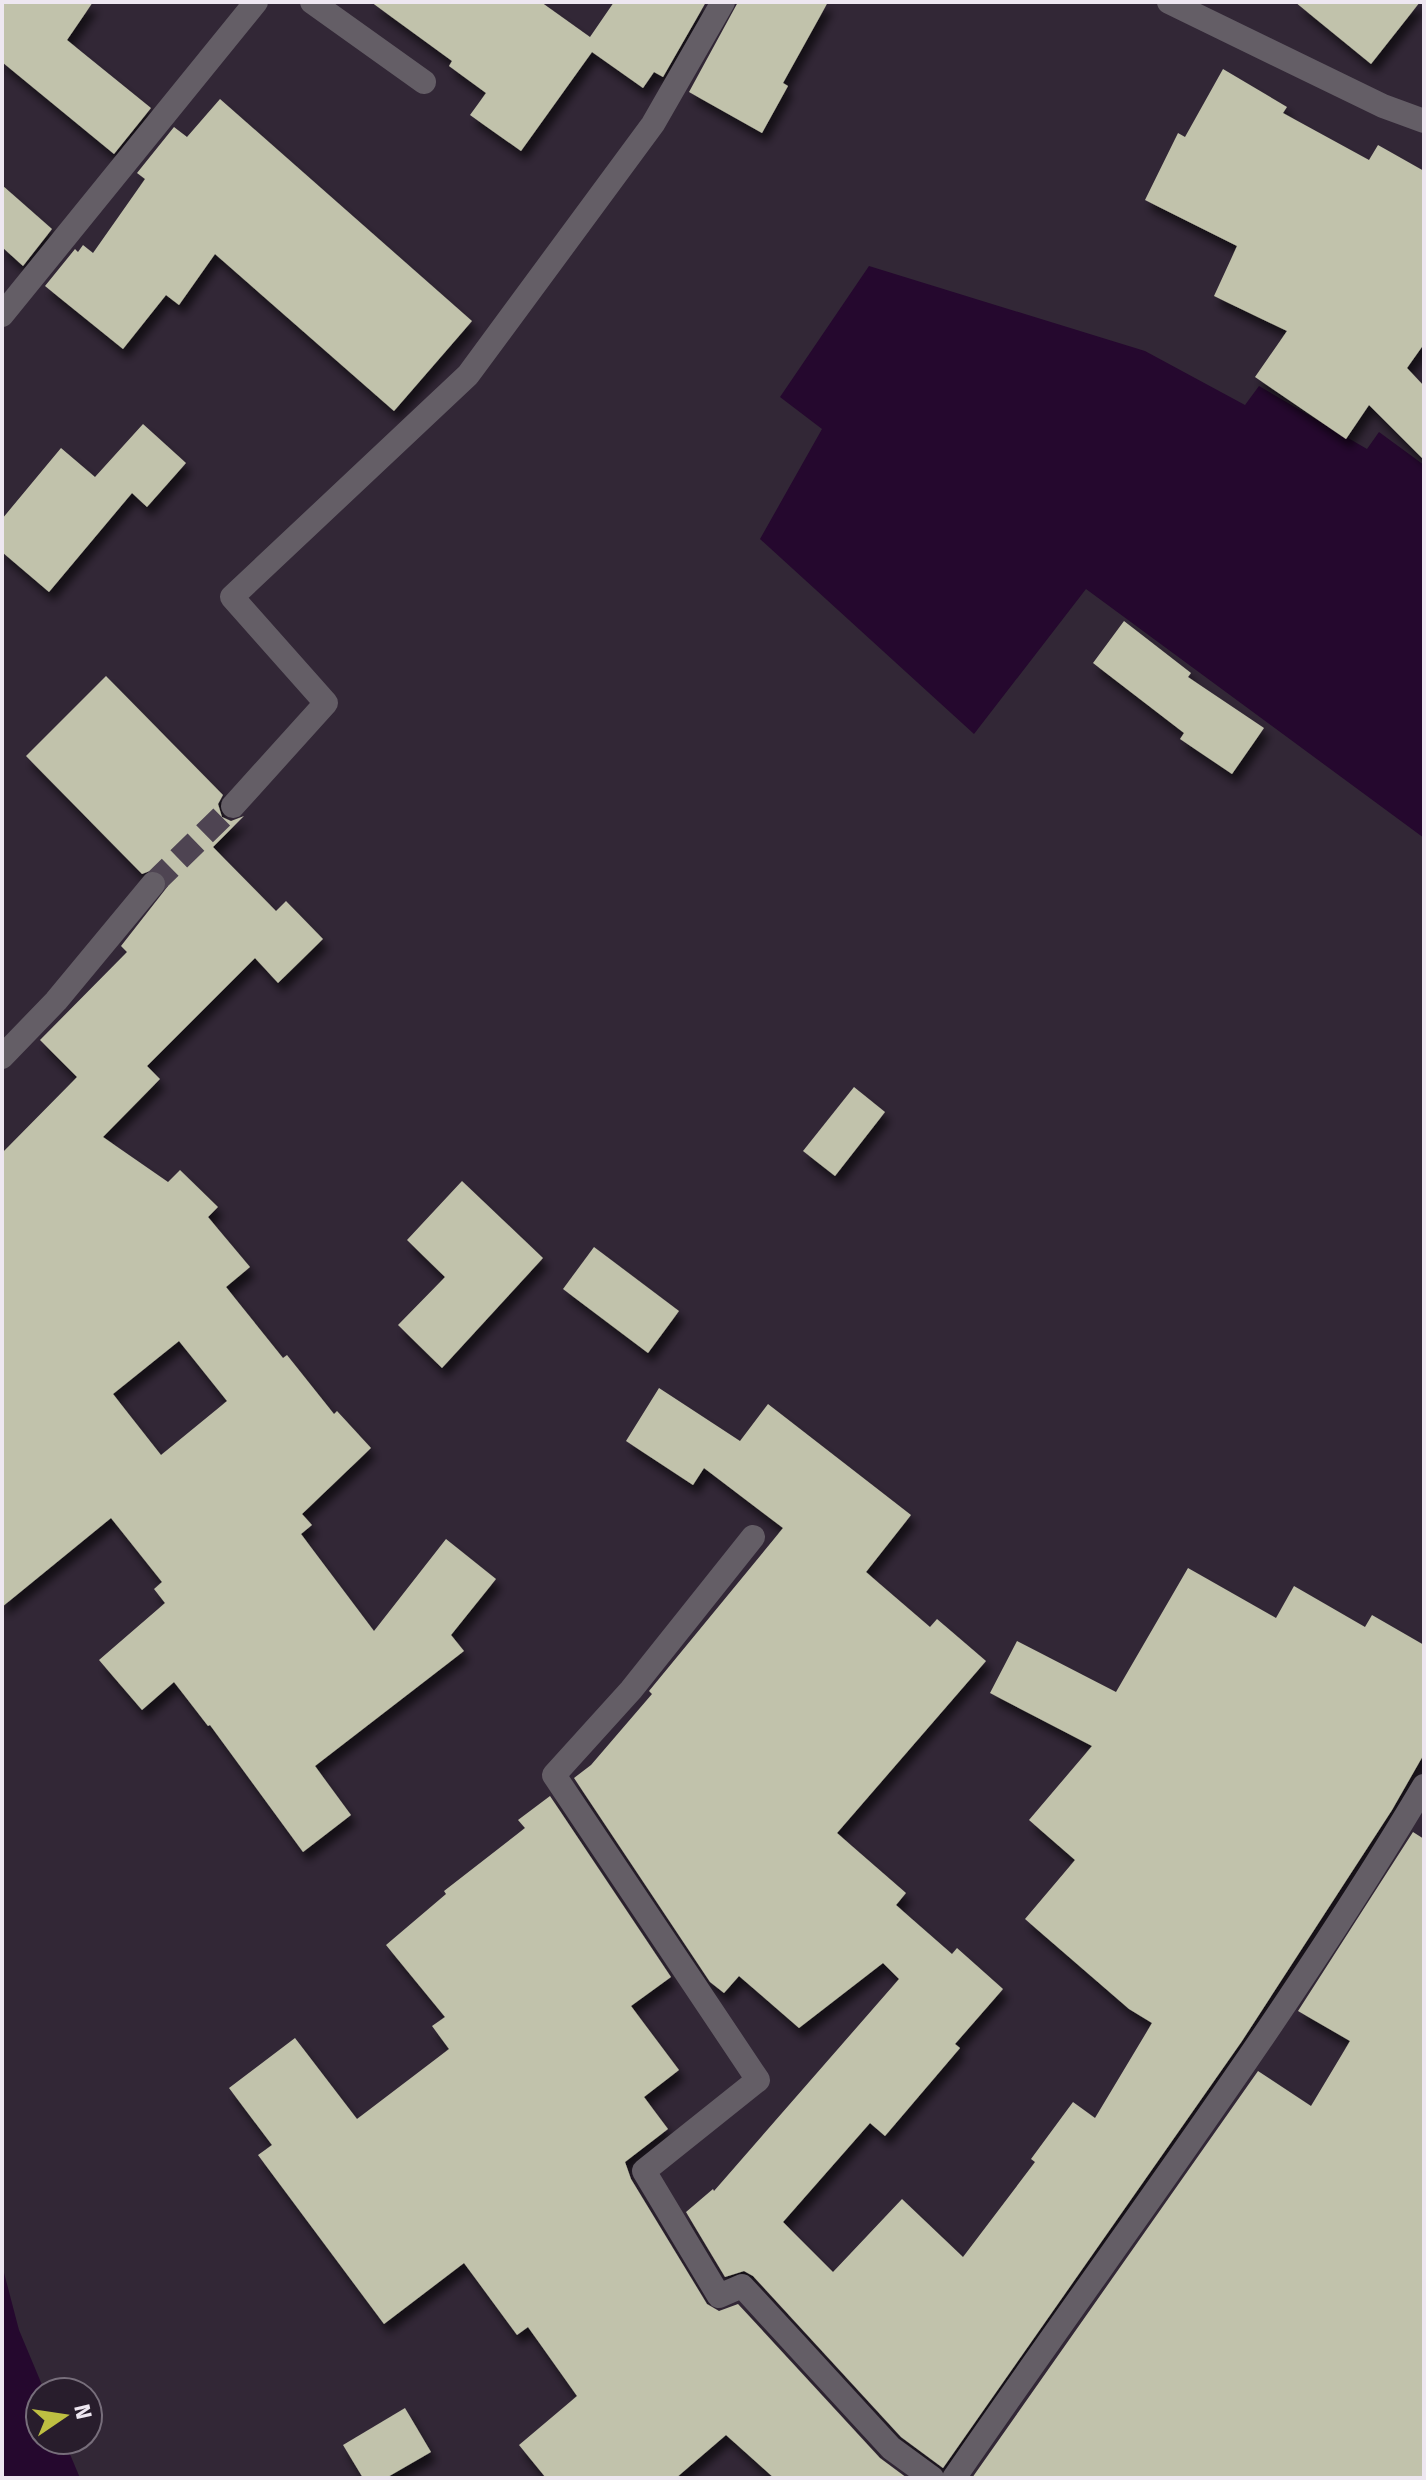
<svg xmlns="http://www.w3.org/2000/svg" width="1426" height="2480" font-family="'Fira Sans',sans-serif">
<style>
.water{fill:#25082e}
.building{fill:#c1c2ab;fill-rule:evenodd;filter:url(#shadow)}
.lines{fill:none;stroke-linecap:round;stroke-linejoin:round}
.minor-tunnel{stroke:#4e4452;stroke-width:24;stroke-dasharray:24 12;stroke-linecap:butt}
.minor{stroke:#645e66;stroke-width:24}
</style>
<defs>
<filter id="shadow"><feDropShadow dx="5" dy="9" stdDeviation="4" flood-color="#0009"/></filter>
</defs>
<rect width="100%" height="100%" fill="#322736"/>
<g class="water">
<path d="M869,266L1145,351L1245,405L1259,386L1367,449L1379,432L1424,465V838L1086,589L974,734L760,539L822,429L780,397Z"/>
<path d="M2,2265L19,2330L45,2392H40V2440H64L80,2478H2Z"/>
</g>
<g class="building">
<path d="M2,2H93L67,40L151,108L114,154L2,62Z"/>
<path d="M371,2H541L590,37L614,2H706L663,77L654,72L643,88L592,52L521,151L470,115L486,93L449,66L452,61Z"/>
<path d="M738,2H828L783,83L788,86L762,133L689,92Z"/>
<path d="M1295,2H1420L1371,64Z"/>
<path d="M1223,69L1287,107L1283,113L1369,160L1378,145L1424,171V344L1407,368L1424,386V460L1369,405L1346,439L1255,377L1287,331L1214,296L1237,246L1145,200L1178,133L1185,137Z"/>
<path d="M220,99L472,321L394,411L215,254L179,305L166,295L123,349L45,286L75,249L78,252L83,245L93,253L145,179L137,173L174,127L187,137Z"/>
<path d="M2,185L52,229L23,266L2,247Z"/>
<path d="M143,424L186,463L147,507L132,493L49,592L2,552V519L61,448L95,477Z"/>
<path d="M1124,621L1191,673L1188,677L1264,728L1232,774L1180,739L1184,733L1093,663Z"/>
<path d="M106,676L223,795L218,804L222,817L231,821L244,816L213,847L276,911L286,901L323,939L278,983L255,958L147,1066L160,1079L103,1137L168,1182L180,1170L218,1207L208,1217L250,1267L226,1287L283,1358L287,1355L334,1414L337,1411L371,1448L302,1514L312,1525L301,1534L374,1631L446,1539L496,1579L451,1635L464,1651L315,1766L351,1815L303,1852L210,1725L208,1726L174,1682L142,1710L99,1660L165,1603L154,1589L162,1582L111,1518L2,1607V1153L77,1077L40,1040L127,952L121,946L168,886L162,872L155,869L142,874L26,756ZM179,1341L227,1401L161,1455L113,1394Z"/>
<path d="M854,1087L885,1112L835,1176L803,1151Z"/>
<path d="M462,1181L543,1258L442,1368L398,1325L445,1277L407,1240Z"/>
<path d="M594,1247L679,1311L648,1353L563,1289Z"/>
<path d="M659,1388L740,1441L768,1404L911,1515L866,1572L930,1627L937,1619L986,1661L837,1833L906,1893L896,1905L952,1954L957,1948L1003,1989L955,2044L960,2048L885,2136L870,2123L783,2222L833,2272L902,2199L963,2257L1035,2162L1031,2159L1073,2102L1095,2118L1152,2023L1129,2009L1025,1919L1075,1860L1029,1820L1092,1746L990,1693L1017,1641L1116,1692L1188,1568L1276,1618L1294,1586L1365,1627L1372,1615L1424,1645V1754L1392,1810L1242,2041L943,2468L901,2437L753,2276L744,2271L725,2277L686,2212L713,2189L714,2191L899,1979L883,1963L799,2028L739,1976L724,1993L710,1982L574,1778L591,1765L652,1694L649,1691L783,1528L704,1468L693,1485L626,1441Z"/>
<path d="M550,1796L671,1977L631,2006L679,2070L644,2097L668,2129L625,2162L631,2179L707,2304L719,2311L738,2304L880,2458L907,2478H774L726,2435L676,2478H546L519,2445L577,2396L528,2327L517,2335L464,2263L384,2324L258,2155L272,2145L229,2088L295,2038L357,2119L449,2049L432,2026L445,2017L386,1945L446,1894L444,1891L525,1828L518,1820Z"/>
<path d="M1413,1832L1424,1839V2478H972L1258,2071L1311,2106L1350,2041L1298,2011Z"/>
<path d="M405,2408L431,2452L386,2478H363L343,2445Z"/>
</g>
<g class="lines">
<path class="minor-tunnel" d="M153,884L233,806"/>
<g class="minor">
<path d="M312,2L424,82"/>
<path d="M1169,2L1383,106L1424,121"/>
<path d="M2,315L256,2"/>
<path d="M233,806L326,703L232,597L468,375L653,124L723,2"/>
<path d="M2,1057L56,1001L153,884"/>
<path d="M753,1537L631,1690L554,1775L758,2080L644,2171L719,2296L742,2286L891,2448L932,2478"/>
<path d="M954,2478C1112,2248 1281,2026 1424,1786"/>
</g>
</g>
<rect width="1426" height="2480" fill="none" stroke="#eee7f1" stroke-width="8"/>
<g transform="translate(64 2416) rotate(77)"><circle r="38" fill="#281d2c" stroke="#776e7b" stroke-width="2"/>
<path d="M0-6L14 30L0 20L-14 30Z" fill="#bebf42"/>
<text y="-12" font-size="22" font-weight="bold" text-anchor="middle" fill="#eee7f1">N</text>
</g>
</svg>
